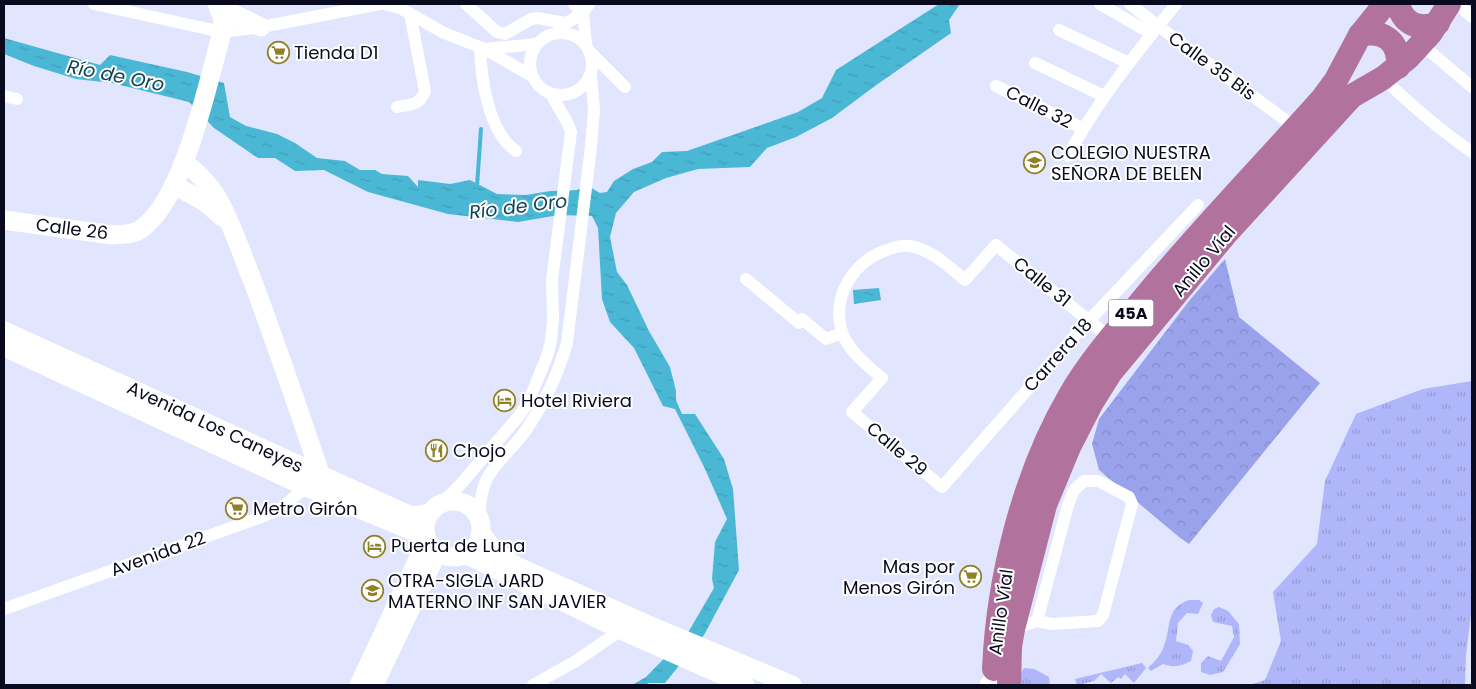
<svg xmlns="http://www.w3.org/2000/svg" width="1476" height="689" font-family="Poppins,sans-serif">
<style>
.grass{fill:url(#grass-tufts)}
.forest{fill:url(#forest-crowns)}
.water{fill:url(#water-ripples)}
.lines{fill:none;stroke-linecap:round;stroke-linejoin:round}
.stream{stroke:#4ab8d5;stroke-width:4}
.street{stroke:#fff;stroke-width:12}
.secondary{stroke:#fff;stroke-width:19}
.highway{stroke:#b2729e;stroke-width:24}
.labels{text-anchor:middle;stroke-width:4;stroke-linejoin:round;paint-order:stroke}
.shield{fill:#fff;stroke:#535462;stroke-width:1}
.shield-label{font-size:16px;font-weight:bold;fill:#090a1e}
.poi-label{font-size:18px;fill:#090a1e;stroke:#fff;text-anchor:start}
.street-label{font-size:18px;fill:#090a1e;stroke:#fff}
.water-label{font-size:19px;font-style:italic;fill:#134350;stroke:#fff}
</style>
<defs>
<pattern id="grass-tufts" width="24" height="20" patternUnits="userSpaceOnUse" patternTransform="scale(1.25)"><rect width="24" height="20" fill="#afb6f9"/><path d="M3 7l-1-3M5 7V3M7 7l1-3M15 17l-1-3M17 17v-4M19 17l1-3" fill="none" stroke="#959bd5"/></pattern>
<pattern id="forest-crowns" width="20" height="18" patternUnits="userSpaceOnUse" patternTransform="scale(1.25)"><rect width="20" height="18" fill="#9ba2ec"/><path d="M2 6a3 3 0 1 1 6 0M12 15a3 3 0 1 1 6 0" fill="none" stroke="#848aca"/></pattern>
<pattern id="water-ripples" width="26" height="14" patternUnits="userSpaceOnUse" patternTransform="scale(1.25)"><rect width="26" height="14" fill="#4ab8d5"/><path d="M2 4q2-2 4 0t4 0M15 11q2-2 4 0t4 0" fill="none" stroke="#3f9db6"/></pattern>
</defs>
<rect width="100%" height="100%" fill="#e2e5fe"/>
<g class="grass">
<path d="M1472,381V607L1466,655L1465,685H1249L1265,680L1281,641L1273,592L1317,544L1325,481L1356,414L1423,389Z"/>
<path d="M1189,600H1199L1203,603L1198,614L1187,613L1178,623L1176,641L1188,645L1193,651L1191,661C1181,666 1174,668 1163,664L1151,671L1148,668C1153,663 1160,656 1163,649C1172,628 1164,609 1189,600Z"/>
<path d="M1219,607L1228,611L1239,624L1240,644L1223,672L1210,675L1201,672V663L1208,656L1221,661L1234,637L1232,626L1213,622L1211,615L1214,609Z"/>
<path d="M1142,663L1146,668L1134,683L1125,674L1121,679L1118,677L1111,683L1101,674L1094,681L1077,685L1075,679Z"/>
<path d="M1024,668L1034,669L1049,677L1050,685H1020V674Z"/>
</g>
<path class="forest" d="M1225,259L1239,317L1320,383L1189,544L1179,537L1099,470L1092,444L1099,419L1189,301Z"/>
<g class="water">
<path d="M939,4H960L949,20L951,33L875,86L832,118L796,137L767,148L750,167L698,169L666,178L634,192L616,213L610,237L617,272L627,285L649,331L670,367L676,391V400L682,414H695L724,459L733,489L739,570L704,635L665,683H648L647,685H632L646,677L686,636L714,588L712,579L715,542L727,519L705,469L675,409L663,406L634,348L610,322L602,299L598,228L592,216L559,215L518,222L448,214L368,192L324,170L295,171L275,158H258L214,128L189,102L112,83L76,79L34,66L4,54V38L100,65L110,55L187,72L224,83L230,117L246,126L277,134L295,143L317,158L345,161L360,170H375L382,174L408,176L418,187V180L450,184L470,180L497,194L526,195L550,191L577,190L588,186L600,193L607,192L614,181L633,169L652,162L662,152L687,151L798,112L822,98L836,70Z"/>
<path d="M879,288L881,300L854,304L853,290Z"/>
</g>
<g class="lines">
<path class="stream" d="M477,186L481,129"/>
<g class="street">
<path d="M94,4L222,32L261,27L380,4"/>
<path d="M384,4L400,8L444,33L485,49L532,76"/>
<path d="M466,4L497,32L505,34L531,19L538,18L565,23"/>
<path d="M574,4L583,13"/>
<path d="M1100,4L1152,34"/>
<path d="M1130,4L1158,26L1296,128"/>
<path d="M1459,5L1472,17"/>
<path d="M583,13L586,45"/>
<path d="M560,27L583,13L589,4"/>
<path d="M1059,30L1129,63"/>
<circle cx="561" cy="64" r="31"/>
<path d="M1421,44L1472,87"/>
<path d="M480,47C481,78 488,132 516,151"/>
<path d="M485,49L536,44"/>
<path d="M590,52L625,87"/>
<path d="M1035,63L1104,96"/>
<path d="M1383,78C1411,105 1440,130 1472,152"/>
<path d="M996,86L1082,128"/>
<path d="M4,96L17,99"/>
<path d="M397,107C411,104 419,106 425,91L410,14"/>
<path d="M1068,156C1097,101 1137,52 1176,4"/>
<path d="M746,279L799,323L802,319L826,339L842,333"/>
<path d="M1110,338L996,245L965,280C948,266 932,250 910,246C903,245 894,247 887,250C854,261 831,296 842,332C848,351 868,366 882,378L852,412L942,487L1079,331L1100,309L1198,205"/>
<path d="M441,503L460,485L519,416L528,403L547,356L551,341L553,319L552,280L571,132L567,122L551,94"/>
<path d="M479,520C480,505 481,488 489,475C499,459 515,446 526,430C544,404 558,374 567,343L591,147L594,110L591,75"/>
<path d="M4,609L264,516L280,509L306,487"/>
<path d="M1013,629L1037,621L1052,624L1098,621L1103,615L1132,504L1129,497L1098,481H1084L1074,490L1068,505L1037,621"/>
<path d="M533,685L576,661L621,630"/>
</g>
<g class="secondary">
<path d="M219,7L261,27"/>
<path d="M184,162C198,173 211,185 219,201C233,226 242,255 253,282C277,346 299,411 321,476"/>
<path d="M174,185L205,202L222,217"/>
<path d="M4,220L112,235C121,234 133,235 141,229C184,200 208,82 222,32L223,19L217,4"/>
<path d="M4,331L400,511L413,516L429,513"/>
<path d="M4,347L306,487L425,536"/>
<circle cx="453" cy="529" r="28"/>
<path d="M481,532C491,549 500,555 516,566L646,624L792,685"/>
<path d="M465,554L621,630L745,685"/>
<path d="M359,685L427,540"/>
<path d="M374,685L437,553"/>
<path d="M989,685L993,681"/>
</g>
<g class="highway">
<path d="M1398,4C1403,24 1419,31 1438,23"/>
<path d="M1360,35C1384,29 1400,42 1398,67"/>
<path d="M994,669C998,577 1024,474 1070,395C1092,357 1121,326 1148,293C1204,226 1264,164 1322,99L1336,80L1360,35L1385,4"/>
<path d="M1009,685L1010,647L1013,629L1045,505L1069,447L1091,404L1111,372L1225,235L1352,96L1383,78L1408,58L1430,34L1449,4"/>
</g>
</g>
<defs>
<symbol id="supermarket-ring" viewBox="-11 -11 22 22"><circle r="9.5" fill="#fff" stroke="#908027" stroke-width="1.5"/><path d="M-6-5.5h2.5l.6 2H6L4.5 2H-2.5L-4.4-4H-6ZM-1.5 3.2a1.3 1.3 0 1 0 .1 0ZM3 3.2a1.3 1.3 0 1 0 .1 0Z" fill="#908027"/></symbol>
<symbol id="school-ring" viewBox="-11 -11 22 22"><circle r="9.5" fill="#fff" stroke="#908027" stroke-width="1.5"/><path d="M0-5L7-2L0 1L-7-2ZM-4 1L0 2.5L4 1V4Q0 6-4 4Z" fill="#908027"/></symbol>
<symbol id="hotel-ring" viewBox="-11 -11 22 22"><circle r="9.5" fill="#fff" stroke="#908027" stroke-width="1.5"/><path d="M-6-4.5h1.5V1H6V5H4.5V3h-9V5H-6ZM-4 0a1.8 1.8 0 1 1 3.6 0ZM.5 0V-2.5h3Q6-2.5 6 0Z" fill="#908027"/></symbol>
<symbol id="restaurant-ring" viewBox="-11 -11 22 22"><circle r="9.5" fill="#fff" stroke="#908027" stroke-width="1.5"/><path d="M-5-6h1v4h1v-4h1v4h1v-4h1v5L-1.5 .5V6h-2V.5L-5-1ZM5-6V6H3V1.5H1.5Q1.5-4 5-6Z" fill="#908027"/></symbol>
</defs>
<g fill-rule="evenodd">
<use href="#supermarket-ring" x="266" y="40" width="25" height="25"/>
<use href="#school-ring" x="1022" y="150" width="25" height="25"/>
<use href="#hotel-ring" x="492" y="388" width="25" height="25"/>
<use href="#restaurant-ring" x="424" y="438" width="25" height="25"/>
<use href="#supermarket-ring" x="224" y="496" width="25" height="25"/>
<use href="#hotel-ring" x="362" y="534" width="25" height="25"/>
<use href="#supermarket-ring" x="958" y="564" width="25" height="25"/>
<use href="#school-ring" x="360" y="578" width="25" height="25"/>
</g>
<g class="labels">
<rect class="shield" x="1108.5" y="299.5" width="45" height="27" rx="4"/>
<g class="shield-label">
<text x="1131" y="319">45A</text>
</g>
<g class="poi-label">
<text x="294" y="59">Tienda D1</text>
<text x="1051" y="159">COLEGIO NUESTRA<tspan x="1051" dy="21">SEÑORA DE BELEN</tspan></text>
<text x="521" y="407">Hotel Riviera</text>
<text x="453" y="457">Chojo</text>
<text x="253" y="515">Metro Girón</text>
<text x="391" y="552">Puerta de Luna</text>
<text x="955" y="573" text-anchor="end">Mas por<tspan x="955" dy="21">Menos Girón</tspan></text>
<text x="388" y="587">OTRA-SIGLA JARD<tspan x="388" dy="21">MATERNO INF SAN JAVIER</tspan></text>
</g>
<g class="street-label">
<text transform="translate(1212 66) rotate(36)" y="6">Calle 35 Bis</text>
<text transform="translate(1039 107) rotate(27)" y="6">Calle 32</text>
<text transform="translate(72 229) rotate(7)" y="6">Calle 26</text>
<text transform="translate(1204 261) rotate(-50)" y="6">Anillo Víal</text>
<text transform="translate(1042 282) rotate(39)" y="6">Calle 31</text>
<text transform="translate(1058 355) rotate(-48)" y="6">Carrera 18</text>
<text transform="translate(215 427) rotate(25)" y="6">Avenida Los Caneyes</text>
<text transform="translate(897 449) rotate(40)" y="6">Calle 29</text>
<text transform="translate(158 554) rotate(-20)" y="6">Avenida 22</text>
<text transform="translate(1001 612) rotate(-82)" y="6">Anillo Víal</text>
</g>
<g class="water-label">
<text transform="translate(116 75) rotate(11)" y="7">Río de Oro</text>
<text transform="translate(518 206) rotate(-7)" y="7">Río de Oro</text>
</g>
</g>
<rect width="1476" height="689" fill="none" stroke="#090a1e" stroke-width="10"/>
</svg>
